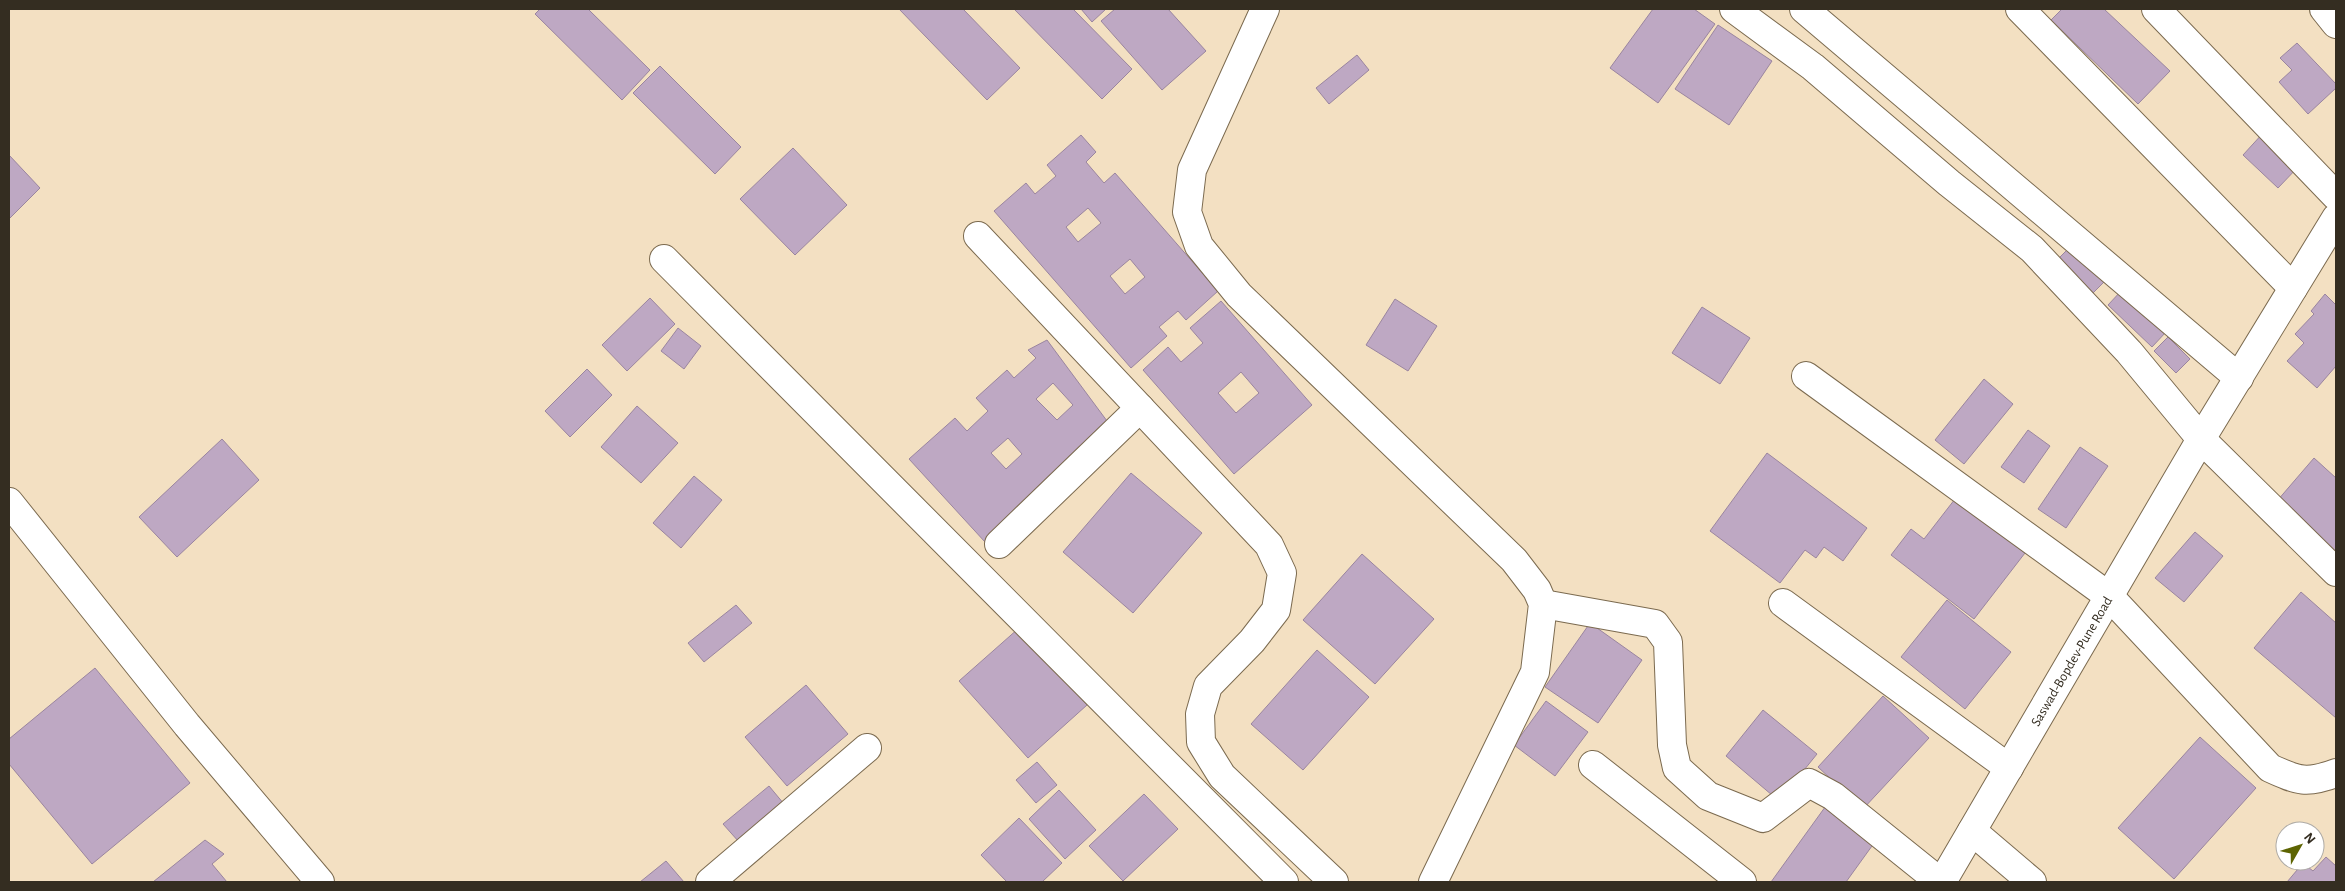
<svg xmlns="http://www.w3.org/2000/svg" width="2345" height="891" font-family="'Alegreya Sans',sans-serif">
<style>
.building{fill:#bea8c3;stroke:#9a859f;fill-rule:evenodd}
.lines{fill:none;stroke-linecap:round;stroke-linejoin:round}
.minor-casing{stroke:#7b6a4f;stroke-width:30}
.major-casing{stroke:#7b6a4f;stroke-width:30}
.minor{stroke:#fff;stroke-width:28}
.major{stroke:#fff;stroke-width:28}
.labels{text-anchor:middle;stroke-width:4;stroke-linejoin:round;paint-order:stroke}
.street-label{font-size:14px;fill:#342d21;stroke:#fff}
</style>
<rect width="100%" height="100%" fill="#f3e0c2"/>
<g class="building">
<path d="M540,9H588L650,70L622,100L535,14Z"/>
<path d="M899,9H963L1020,68L987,100Z"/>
<path d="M1014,9H1073L1132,69L1102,99Z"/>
<path d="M1081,9H1106L1092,22Z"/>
<path d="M1115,9H1168L1206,51L1162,90L1101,21Z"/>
<path d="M1653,9H1694L1715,24L1658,103L1610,68Z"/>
<path d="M2062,9H2104L2170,71L2138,104L2051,20Z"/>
<path d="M1718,25L1772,61L1729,125L1675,89Z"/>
<path d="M2297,43L2336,84V88L2308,114L2279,82L2292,70L2280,58Z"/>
<path d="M1357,55L1369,70L1329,104L1316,88Z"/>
<path d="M660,66L741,147L715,174L633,93Z"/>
<path d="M2264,132L2299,166L2278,188L2243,155Z"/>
<path d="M1081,135L1096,152L1086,162L1104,183L1115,173L1218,291L1186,320L1178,311L1159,327L1167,336L1131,368L994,211L1026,183L1035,194L1056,176L1047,165ZM1088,208L1101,223L1078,242L1066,227ZM1130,259L1145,277L1125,294L1110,276Z"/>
<path d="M793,148L847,205L795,255L740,199Z"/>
<path d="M9,155L40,188L9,219Z"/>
<path d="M2075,242L2109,277L2091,295L2057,260Z"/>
<path d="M2122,290L2166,332L2152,347L2108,305Z"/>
<path d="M2325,294L2336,305V366L2317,388L2287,361L2304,343L2295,334L2314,314L2311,311Z"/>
<path d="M650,298L675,324L627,371L602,345Z"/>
<path d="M1395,299L1437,326L1408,371L1366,345Z"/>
<path d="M1221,301L1312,405L1234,474L1143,370L1168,347L1181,362L1203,343L1190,328ZM1241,372L1259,393L1236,413L1218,393Z"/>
<path d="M1702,307L1750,338L1720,384L1672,353Z"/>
<path d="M678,328L701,346L684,369L661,351Z"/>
<path d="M2168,337L2190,359L2176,373L2154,351Z"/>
<path d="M1047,340L1110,425L985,542L909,459L955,418L967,431L988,411L976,398L1007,370L1014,378L1036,358L1028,350ZM1053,383L1073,405L1057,420L1036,399ZM1008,438L1022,454L1006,469L991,453Z"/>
<path d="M587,369L612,395L570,437L545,411Z"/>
<path d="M1984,379L2013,404L1964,464L1935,440Z"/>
<path d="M637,406L678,443L641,483L601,447Z"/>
<path d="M2028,430L2050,446L2024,483L2001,467Z"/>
<path d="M222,439L259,480L177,557L139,517Z"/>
<path d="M2080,447L2108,466L2066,528L2038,509Z"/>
<path d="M1767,453L1867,528L1843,561L1824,547L1816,558L1805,550L1780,583L1710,531Z"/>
<path d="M2314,458L2336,478V552L2277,501Z"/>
<path d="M1131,473L1202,533L1133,613L1063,552Z"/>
<path d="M694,476L722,500L681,548L653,523Z"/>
<path d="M1955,499L2025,553L1974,619L1891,555L1911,529L1924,539Z"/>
<path d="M2195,532L2223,556L2184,602L2155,578Z"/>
<path d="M1362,554L1434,619L1375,684L1303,620Z"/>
<path d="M2301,592L2336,623V718L2254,648Z"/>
<path d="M1947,600L2011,652L1965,709L1901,657Z"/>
<path d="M736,605L752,623L704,662L688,643Z"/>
<path d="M1590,623L1642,660L1598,723L1545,687Z"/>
<path d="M1019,628L1087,705L1028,758L959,681Z"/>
<path d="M1317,650L1369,697L1303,770L1251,724Z"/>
<path d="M95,668L190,783L92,864L9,764V739Z"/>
<path d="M806,685L848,734L787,786L745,737Z"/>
<path d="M1883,696L1929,738L1863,809L1818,767Z"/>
<path d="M1546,701L1588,732L1555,776L1514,745Z"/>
<path d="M1763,710L1817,754L1779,801L1726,756Z"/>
<path d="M2200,737L2256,788L2174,879L2118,828Z"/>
<path d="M1037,762L1057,785L1036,803L1016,780Z"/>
<path d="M769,786L784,804L739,842L723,824Z"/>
<path d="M1059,790L1096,830L1065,859L1029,819Z"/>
<path d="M1144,794L1178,829L1123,881L1089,846Z"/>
<path d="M1828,803L1877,839L1846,882H1771Z"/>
<path d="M1019,818L1062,863L1042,882H1007L981,855Z"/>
<path d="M205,840L224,854L212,864L227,882H153Z"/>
<path d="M2326,857L2336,866V882H2287L2303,863L2313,871Z"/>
<path d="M666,861L684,882H640Z"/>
</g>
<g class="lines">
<defs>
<g id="minor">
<path d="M1265,9L1192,170L1187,212L1199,246L1239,295L1514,560L1537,590L1543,604L1535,672L1433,882"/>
<path d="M1734,9L1813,67L1949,183L2032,249L2129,352L2201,439L2336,572"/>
<path d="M1804,9L2239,378"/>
<path d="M2020,9L2293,288"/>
<path d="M2156,9L2336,196"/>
<path d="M2324,9L2336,24"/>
<path d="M978,236L1269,545L1282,573L1276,610L1252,641L1208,686L1200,714L1201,742L1222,776L1334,882"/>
<path d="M664,259L1284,882"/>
<path d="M1806,376L2110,597L2270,768C2298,781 2307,784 2336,773"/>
<path d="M9,502L187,725L320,882"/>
<path d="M999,544L1140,408"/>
<path d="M1783,603L2009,768"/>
<path d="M1543,604L1655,624L1668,642L1672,745L1677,768L1708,796L1763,818L1809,783L1833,796L1940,882"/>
<path d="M1593,765L1742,882"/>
<path d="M1972,831L2032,882"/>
<path d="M710,882L867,748"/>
</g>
<g id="major">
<path id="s1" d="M1942,882L2201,439L2336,218"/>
</g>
</defs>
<use href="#minor" class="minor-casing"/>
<use href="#major" class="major-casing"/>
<use href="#minor" class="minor"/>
<use href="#major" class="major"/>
</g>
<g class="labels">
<g class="street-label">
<text dy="5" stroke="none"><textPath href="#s1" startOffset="256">Saswad-Bopdev-Pune Road</textPath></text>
</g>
</g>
<rect width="2345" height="891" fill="none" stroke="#342d21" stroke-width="20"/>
<g transform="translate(2300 846) rotate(51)"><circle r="24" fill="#ffffff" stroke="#aeaba6"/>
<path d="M0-4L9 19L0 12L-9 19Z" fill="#5d6402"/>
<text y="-8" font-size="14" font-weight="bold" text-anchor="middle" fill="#342d21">N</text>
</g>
</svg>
